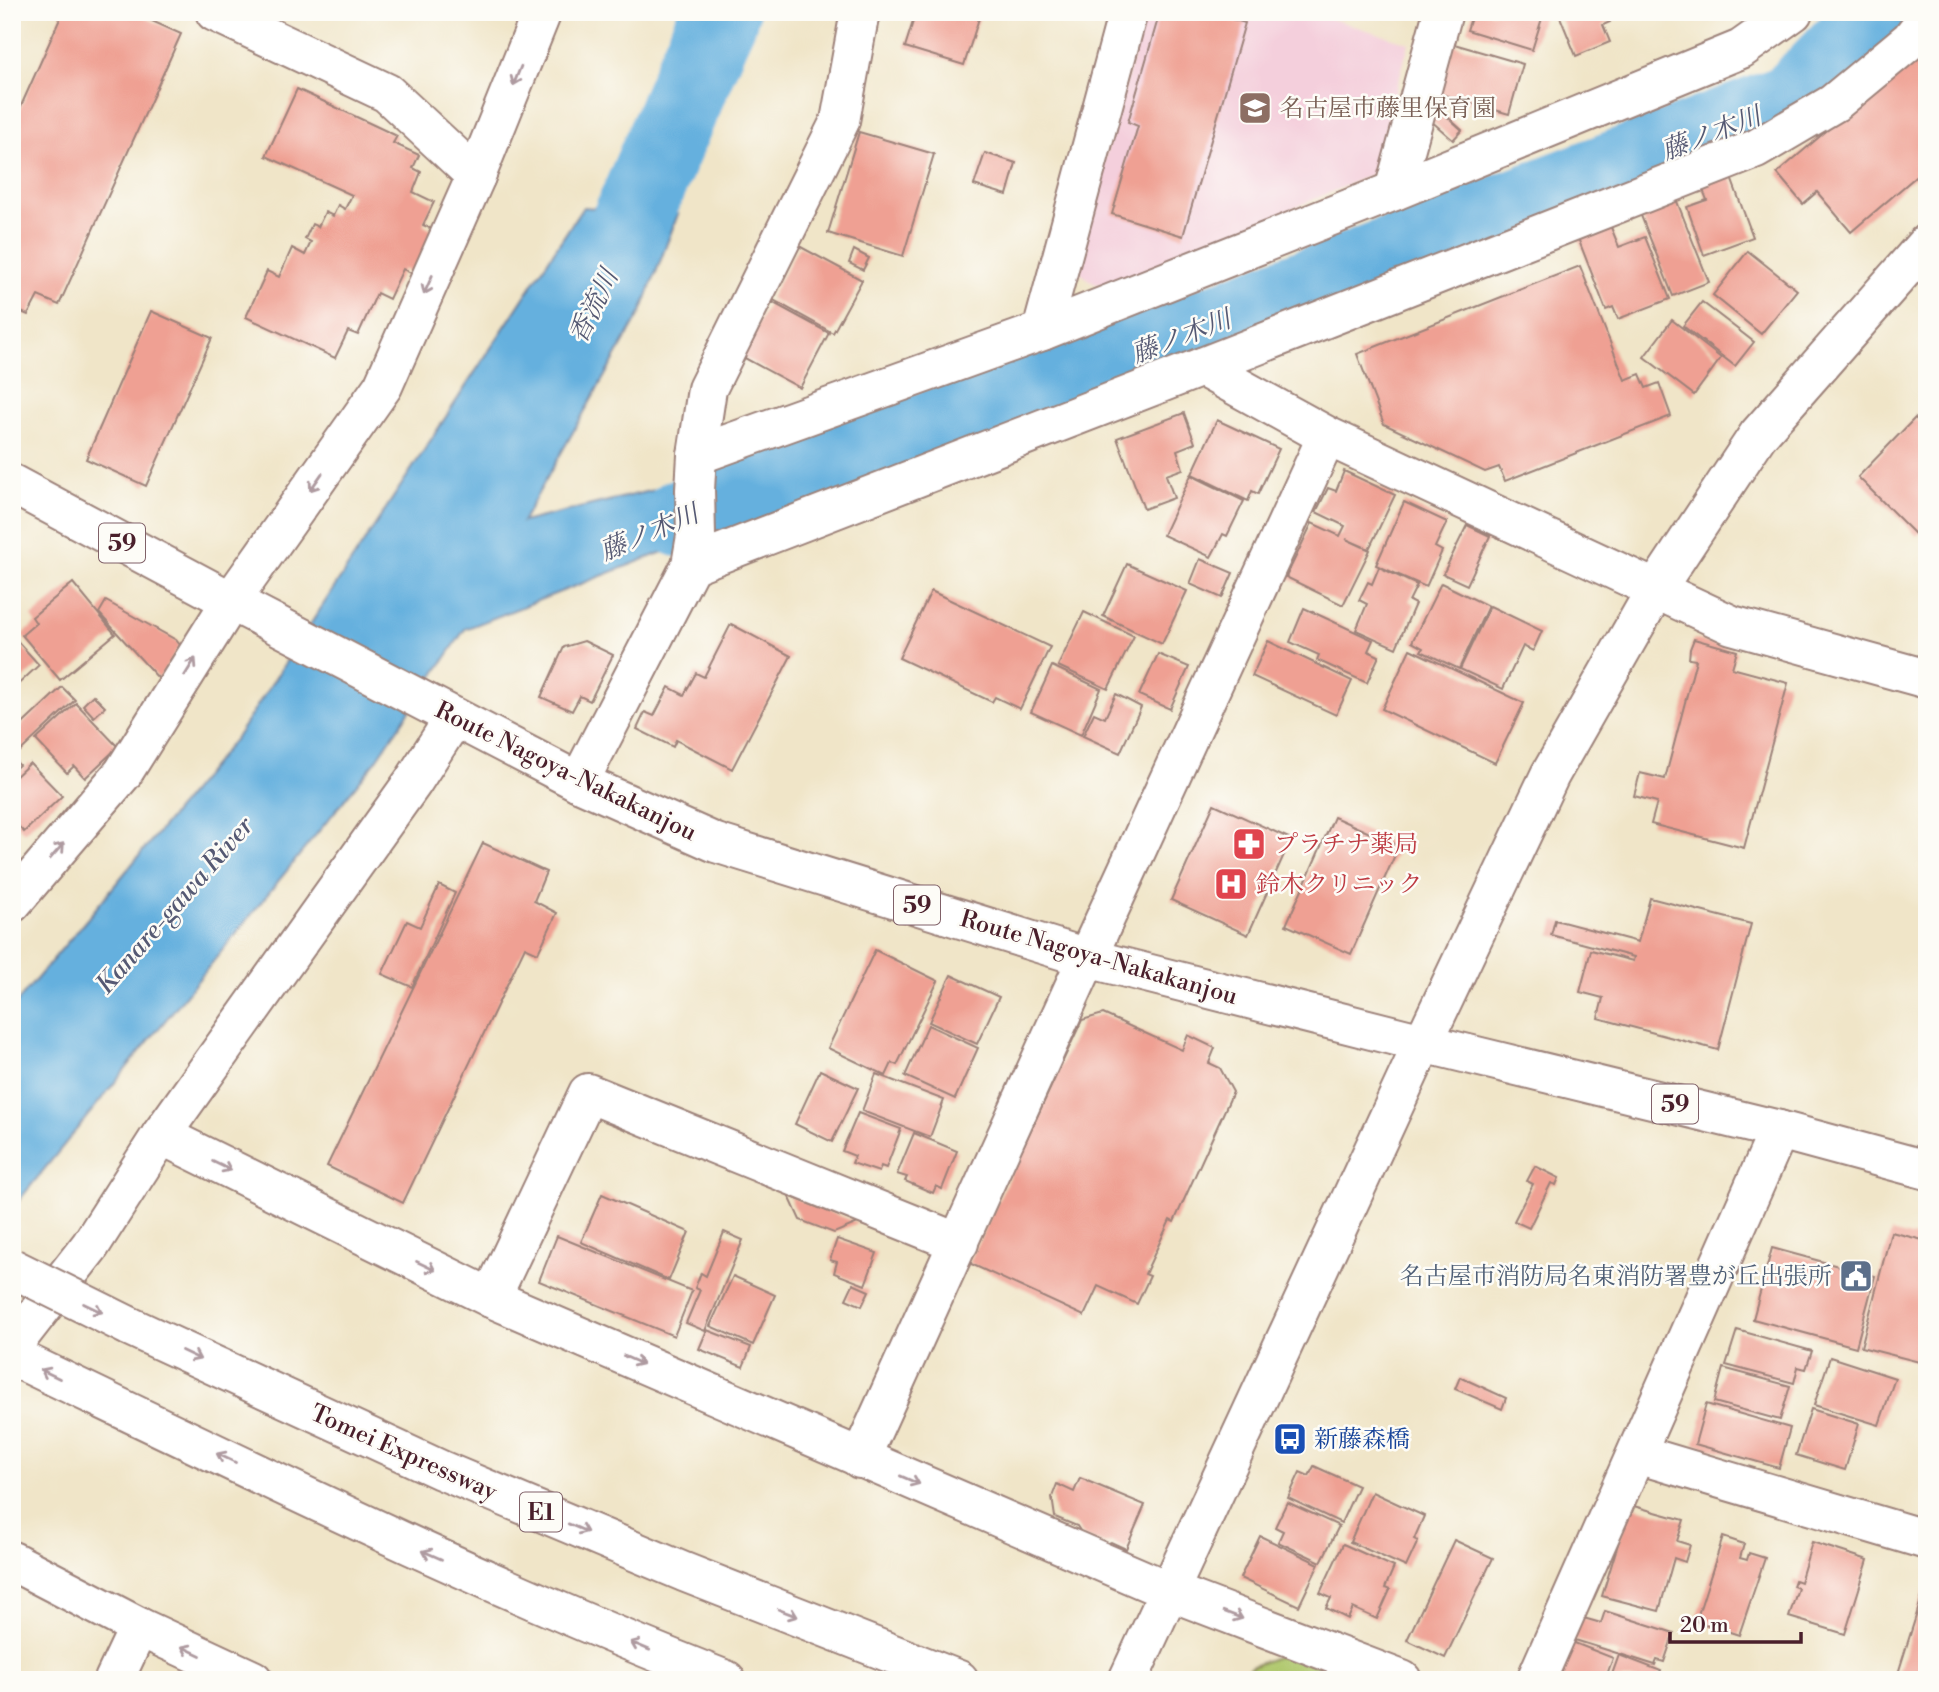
<svg xmlns="http://www.w3.org/2000/svg" width="1939" height="1692" font-family="'Libre Bodoni','Noto Serif JP',serif">
<style>
.built{fill:#f4cfdc}
.green{fill:#afc76c;stroke:#7c734c;stroke-width:2}
.water{fill:#65b0de;stroke:#586884;stroke-width:2}
.lines{fill:none;stroke-linecap:round;stroke-linejoin:round}
.river{stroke:#65b0de;stroke-width:79}
.building{fill:#efa093}
.minor-casing{stroke:#9d827a;stroke-width:42}
.tertiary-casing{stroke:#9d827a;stroke-width:42}
.primary-casing{stroke:#9d827a;stroke-width:42}
.motorway-casing{stroke:#9d827a;stroke-width:42}
.minor{stroke:#fff;stroke-width:38}
.tertiary{stroke:#fff;stroke-width:38}
.primary{stroke:#fff;stroke-width:38}
.motorway{stroke:#fff;stroke-width:38}
.motorway-bridge-casing{stroke:#9d827a;stroke-width:42;stroke-linecap:butt}
.motorway-bridge{stroke:#fff;stroke-width:38}
.oneway{stroke:#ae9aa0}
.labels{text-anchor:middle;stroke-width:5;stroke-linejoin:round;paint-order:stroke}
.shield{fill:#fdfcf7;stroke:#806168;stroke-width:2}
.shield-label{font-size:23px;font-weight:bold;fill:#4a1f2b}
.education-label{font-size:24px;fill:#785e54;stroke:#fdfcf7;text-anchor:start}
.street-label{font-size:24px;fill:#4a1f2b;stroke:#fdfcf7}
.health-label{font-size:24px;fill:#be3a42;stroke:#fdfcf7;text-anchor:start}
.service-label{font-size:24px;fill:#4e5e75;stroke:#fdfcf7;text-anchor:end}
.transit-label{font-size:24px;fill:#164399;stroke:#fdfcf7;text-anchor:start}
.water-label{font-size:26px;font-style:italic;fill:#555973;stroke:#fdfcf7}
</style>
<rect width="100%" height="100%" fill="#fdfcf7"/>
<filter id="ink" filterUnits="userSpaceOnUse"><feTurbulence type="fractalNoise" baseFrequency=".0143" numOctaves="2"/><feDisplacementMap in="SourceGraphic" scale="14" xChannelSelector="R" yChannelSelector="G"/><feConvolveMatrix kernelMatrix="1 2 1 2 8 2 1 2 1" color-interpolation-filters="sRGB"/></filter>
<filter id="wash" filterUnits="userSpaceOnUse"><feTurbulence type="fractalNoise" baseFrequency=".00686" numOctaves="4" result="noise"/><feDisplacementMap in="SourceGraphic" scale="28" xChannelSelector="R" yChannelSelector="G"/><feGaussianBlur stdDeviation="1.57" result="paint"/><feColorMatrix in="noise" values="0 0 0 0 0 0 0 0 0 0 0 0 0 0 0 0 0 1.4 0 .05"/><feComposite in="paint" operator="in"/></filter>
<g filter="url(#wash)">
<rect width="100%" height="100%" fill="#f0e5c8"/>
<path class="built" d="M1146,12H1309L1409,43L1373,174L1112,286L1095,284L1079,272L1078,252Z"/>
<path class="green" d="M1278,1656L1309,1663L1353,1680H1233L1251,1667Z"/>
<path class="water" d="M583,207L678,214L641,312L522,522L773,461L789,503L465,629L376,761L12,1209V1008L87,919L238,735Z"/>
<g class="lines">
<g class="river">
<path d="M593,310L720,12"/>
<path d="M681,518L1031,394L1793,102L1872,20L1877,12"/>
</g>
</g>
<g id="blocks">
<g class="building">
<path d="M63,12H132L181,34L59,305L38,296L28,315L12,308V126Z"/>
<path d="M916,12H981L964,65L905,47Z"/>
<path d="M1160,12H1209L1245,23L1183,236L1112,214L1138,126L1128,122Z"/>
<path d="M1473,12H1544L1532,50L1467,30Z"/>
<path d="M1558,12H1606L1610,22L1603,25L1610,42L1576,56Z"/>
<path d="M1454,44L1523,64L1509,114L1440,94Z"/>
<path d="M1927,45V167L1851,232L1817,192L1803,204L1777,173Z"/>
<path d="M297,89L397,136L393,143L419,155L413,168L421,172L413,192L434,202L423,225L436,231L415,275L403,269L389,299L377,293L358,335L348,331L335,358L246,317L267,271L279,277L292,248L305,255L311,242L305,239L312,224L318,227L325,212L333,216L338,205L345,209L352,195L266,156Z"/>
<path d="M1439,109L1462,130L1453,140L1430,120Z"/>
<path d="M859,132L934,154L903,256L828,233Z"/>
<path d="M985,153L1016,163L1007,195L974,185Z"/>
<path d="M1730,175L1753,237L1704,255L1687,207L1707,200L1701,185Z"/>
<path d="M1674,194L1709,282L1673,296L1638,208Z"/>
<path d="M1608,220L1619,247L1645,237L1670,299L1618,319L1613,307L1606,310L1576,233Z"/>
<path d="M799,246L862,280L833,333L770,298Z"/>
<path d="M854,250L869,258L863,270L849,263Z"/>
<path d="M1748,251L1797,290L1761,334L1713,295Z"/>
<path d="M1580,266L1625,380L1640,374L1646,388L1659,383L1671,416L1505,481L1499,467L1485,472L1384,424L1357,354Z"/>
<path d="M770,301L829,333L800,388L741,356Z"/>
<path d="M1702,302L1754,342L1735,366L1683,326Z"/>
<path d="M151,311L212,338L146,486L86,459Z"/>
<path d="M1672,320L1721,358L1694,395L1644,357Z"/>
<path d="M1184,413L1195,443L1177,450L1183,469L1166,475L1174,498L1144,509L1117,438Z"/>
<path d="M1915,418L1927,429V526L1917,536L1858,477Z"/>
<path d="M1217,420L1279,449L1258,494L1252,491L1248,501L1192,474Z"/>
<path d="M1344,471L1395,495L1369,549L1346,539L1370,550L1343,605L1286,577L1312,523L1340,536L1345,526L1316,512L1328,488L1336,491Z"/>
<path d="M1191,475L1244,501L1227,536L1223,534L1211,557L1163,535Z"/>
<path d="M1404,502L1447,522L1435,547L1442,551L1426,587L1376,565Z"/>
<path d="M1467,525L1490,536L1467,585L1443,574Z"/>
<path d="M1200,559L1233,573L1222,598L1190,584Z"/>
<path d="M1127,564L1187,591L1162,644L1103,616Z"/>
<path d="M1379,567L1417,585L1409,601L1415,604L1396,648L1356,630L1367,604L1359,600L1368,582L1372,584Z"/>
<path d="M73,583L115,634L60,680L22,635L36,623L32,617Z"/>
<path d="M1441,583L1488,606L1459,669L1421,651L1423,648L1412,642Z"/>
<path d="M931,591L1050,647L1020,709L995,697L992,702L899,658Z"/>
<path d="M106,601L176,640L180,645L159,679L99,613Z"/>
<path d="M1490,606L1542,631L1533,651L1523,646L1503,689L1460,669Z"/>
<path d="M1304,608L1373,640L1368,651L1379,656L1367,683L1317,660L1319,655L1290,642Z"/>
<path d="M1084,612L1134,636L1108,689L1058,666Z"/>
<path d="M731,624L791,656L732,769L676,740L673,747L637,729L645,712L654,716L669,687L684,695L696,673L704,677Z"/>
<path d="M12,635L39,665L12,690Z"/>
<path d="M1694,639L1737,651L1732,668L1788,683L1744,848L1651,824L1657,802L1634,796L1640,773L1665,779L1696,660L1689,659L1690,649Z"/>
<path d="M584,641L613,655L590,701L580,696L572,711L541,697L564,647Z"/>
<path d="M1268,641L1352,681L1336,715L1252,676Z"/>
<path d="M1410,649L1524,703L1495,763L1382,709Z"/>
<path d="M1158,654L1189,667L1170,709L1139,695Z"/>
<path d="M1052,666L1101,689L1081,735L1031,712Z"/>
<path d="M62,687L75,700L13,758L19,765L12,771V734Z"/>
<path d="M1116,694L1141,707L1120,753L1083,736L1094,713L1105,718Z"/>
<path d="M93,695L105,707L94,717L83,705Z"/>
<path d="M76,703L118,747L85,778L74,766L67,773L36,740Z"/>
<path d="M30,763L62,796L24,832L12,820V780Z"/>
<path d="M1214,804L1291,839L1248,935L1171,900Z"/>
<path d="M1334,817L1399,846L1351,954L1286,925Z"/>
<path d="M483,843L546,872L534,901L557,913L538,953L525,947L403,1203L327,1166Z"/>
<path d="M439,885L455,893L412,987L382,974L407,921L420,927Z"/>
<path d="M1650,898L1751,924L1718,1050L1598,1018L1603,998L1580,992L1591,950L1633,961L1634,957L1551,935L1555,920L1638,942Z"/>
<path d="M875,950L938,981L897,1065L892,1063L886,1076L828,1048Z"/>
<path d="M951,975L999,997L977,1044L929,1022Z"/>
<path d="M1103,1014L1182,1050L1188,1035L1215,1048L1209,1063L1220,1068L1233,1092L1174,1222L1170,1220L1145,1274L1150,1276L1137,1304L1098,1286L1084,1316L969,1263L1082,1020Z"/>
<path d="M928,1025L978,1048L955,1099L905,1076Z"/>
<path d="M820,1070L858,1088L832,1142L795,1124Z"/>
<path d="M876,1074L944,1100L930,1137L862,1111Z"/>
<path d="M858,1113L901,1129L886,1168L881,1166L879,1172L852,1163L855,1156L842,1151Z"/>
<path d="M914,1133L957,1151L942,1189L936,1186L933,1193L905,1181L907,1177L897,1174Z"/>
<path d="M1535,1166L1559,1178L1556,1185L1551,1183L1529,1228L1514,1221L1533,1184L1527,1181Z"/>
<path d="M602,1194L689,1232L669,1280L581,1242Z"/>
<path d="M789,1196L858,1223L834,1233L800,1220Z"/>
<path d="M724,1232L743,1240L705,1331L686,1323L700,1290L695,1288L701,1273L706,1276Z"/>
<path d="M1891,1232L1927,1241V1364L1861,1347Z"/>
<path d="M557,1236L692,1291L674,1336L539,1281Z"/>
<path d="M837,1239L877,1253L865,1285L834,1273L837,1262L830,1260Z"/>
<path d="M1772,1248L1875,1276L1856,1347L1753,1319Z"/>
<path d="M733,1276L775,1295L753,1345L710,1326Z"/>
<path d="M853,1284L869,1291L862,1306L846,1299Z"/>
<path d="M707,1330L751,1347L743,1367L699,1349Z"/>
<path d="M1737,1330L1812,1351L1806,1369L1798,1367L1794,1383L1726,1365Z"/>
<path d="M1830,1357L1895,1378L1879,1425L1814,1405Z"/>
<path d="M1723,1368L1790,1386L1780,1420L1714,1402Z"/>
<path d="M1460,1377L1506,1398L1502,1409L1455,1389Z"/>
<path d="M1706,1404L1790,1428L1779,1468L1695,1444Z"/>
<path d="M1811,1409L1859,1424L1845,1470L1796,1455Z"/>
<path d="M1314,1466L1358,1486L1341,1523L1288,1498L1300,1472L1309,1476Z"/>
<path d="M1080,1478L1145,1505L1126,1549L1111,1542L1106,1544L1084,1537L1077,1526L1055,1517L1052,1497L1057,1484L1074,1492Z"/>
<path d="M1372,1492L1424,1516L1414,1539L1418,1541L1406,1567L1350,1542Z"/>
<path d="M1287,1502L1339,1526L1321,1562L1278,1542L1283,1531L1275,1527Z"/>
<path d="M1630,1505L1684,1520L1677,1541L1690,1545L1685,1562L1674,1558L1659,1611L1602,1596Z"/>
<path d="M1260,1536L1319,1564L1299,1606L1240,1578Z"/>
<path d="M1723,1537L1744,1544L1740,1558L1747,1560L1749,1553L1765,1558L1739,1635L1696,1621Z"/>
<path d="M1454,1540L1493,1558L1445,1658L1407,1640Z"/>
<path d="M1812,1542L1868,1560L1845,1634L1789,1617L1798,1588L1793,1586L1795,1580L1800,1582Z"/>
<path d="M1343,1544L1394,1567L1385,1588L1390,1590L1377,1619L1353,1608L1348,1619L1326,1608L1331,1598L1320,1593Z"/>
<path d="M1926,1584L1927,1680H1896Z"/>
<path d="M1605,1611L1674,1633L1664,1662L1657,1660L1655,1665L1572,1639L1580,1617L1601,1623Z"/>
<path d="M1567,1640L1613,1658L1605,1680H1552Z"/>
<path d="M1619,1655L1661,1671L1658,1678L1663,1680H1610Z"/>
</g>
</g>
</g>
<g filter="url(#ink)">
<use href="#blocks" fill-opacity="0" stroke="#9d827a" stroke-width="2"/>
<g class="lines">
<defs>
<g id="minor">
<path d="M215,12L387,93L476,176"/>
<path d="M1394,191L1443,12"/>
<path d="M1042,331L1128,12"/>
<path d="M1202,367L1327,436L1732,625L1927,679"/>
<path d="M697,455L1042,331L1394,191L1741,49L1793,12"/>
<path d="M691,565L1202,367L1756,149L1834,103L1910,40L1927,18"/>
<path d="M579,782L691,565L696,536L695,490L697,455L707,389L840,121L860,12"/>
<path d="M12,903L123,773L231,601L383,386L476,176L542,12"/>
<path d="M161,1135L491,1298L1169,1591L1402,1680"/>
<path d="M491,1298L588,1093L959,1243"/>
<path d="M12,1346L90,1246L161,1135L413,782L454,718"/>
<path d="M1637,1454L1927,1540"/>
<path d="M860,1459L1087,958L1327,436"/>
<path d="M12,1561L139,1627L253,1680"/>
<path d="M114,1680L139,1627"/>
<path d="M1536,1680L1779,1130"/>
</g>
<path id="tertiary" d="M1128,1680L1423,1043L1550,775L1656,589L1758,435L1927,243"/>
<path id="primary" d="M12,484L231,601L579,782L716,843L1087,958L1423,1043L1779,1130L1927,1170"/>
<g id="motorway">
<path d="M129,1326L441,1470L684,1572L959,1680"/>
<path d="M12,1356C248,1469 483,1585 726,1680"/>
</g>
</defs>
<use href="#minor" class="minor-casing"/>
<use href="#tertiary" class="tertiary-casing"/>
<use href="#primary" class="primary-casing"/>
<use href="#motorway" class="motorway-casing"/>
<use href="#minor" class="minor"/>
<use href="#tertiary" class="tertiary"/>
<use href="#primary" class="primary"/>
<use href="#motorway" class="motorway"/>
<defs>
<path id="motorway-bridge" d="M12,1268L129,1326"/>
</defs>
<use href="#motorway-bridge" class="motorway-bridge-casing"/>
<use href="#motorway-bridge" class="motorway-bridge"/>
</g>
<defs><path id="oneway-shaft" d="M-6 0H5M1.5-3L5.5 0L1.5 3" fill="none" stroke-width="1.6" stroke-linecap="round" stroke-linejoin="round" transform="scale(1.75)"/></defs>
<g class="oneway">
<use href="#oneway-shaft" transform="translate(517 76) rotate(112)"/>
<use href="#oneway-shaft" transform="translate(428 285) rotate(114)"/>
<use href="#oneway-shaft" transform="translate(316 482) rotate(125)"/>
<use href="#oneway-shaft" transform="translate(190 667) rotate(-58)"/>
<use href="#oneway-shaft" transform="translate(57 851) rotate(-49)"/>
<use href="#oneway-shaft" transform="translate(222 1166) rotate(26)"/>
<use href="#oneway-shaft" transform="translate(426 1266) rotate(26)"/>
<use href="#oneway-shaft" transform="translate(93 1308) rotate(26)"/>
<use href="#oneway-shaft" transform="translate(191 1355) rotate(25)"/>
<use href="#oneway-shaft" transform="translate(633 1360) rotate(24)"/>
<use href="#oneway-shaft" transform="translate(50 1374) rotate(-154)"/>
<use href="#oneway-shaft" transform="translate(226 1458) rotate(-155)"/>
<use href="#oneway-shaft" transform="translate(910 1480) rotate(23)"/>
<use href="#oneway-shaft" transform="translate(578 1528) rotate(23)"/>
<use href="#oneway-shaft" transform="translate(432 1555) rotate(-156)"/>
<use href="#oneway-shaft" transform="translate(788 1613) rotate(21)"/>
<use href="#oneway-shaft" transform="translate(1233 1615) rotate(21)"/>
<use href="#oneway-shaft" transform="translate(640 1646) rotate(-157)"/>
<use href="#oneway-shaft" transform="translate(191 1651) rotate(-155)"/>
</g>
</g>
<defs>
<symbol id="school-square" viewBox="-11 -11 22 22"><rect x="-9" y="-9" width="18" height="18" rx="4" fill="#8d6e63" stroke="#fdfcf7"/><path d="M0-5L7-2L0 1L-7-2ZM-4 1L0 2.5L4 1V4Q0 6-4 4Z" fill="#fff"/></symbol>
<symbol id="pharmacy-square" viewBox="-11 -11 22 22"><rect x="-9" y="-9" width="18" height="18" rx="4" fill="#e0444e" stroke="#fdfcf7"/><path d="M-2-6h4v4h4v4h-4v4h-4v-4h-4v-4h4Z" fill="#fff"/></symbol>
<symbol id="hospital-square" viewBox="-11 -11 22 22"><rect x="-9" y="-9" width="18" height="18" rx="4" fill="#e0444e" stroke="#fdfcf7"/><path d="M-5-5h3v3.5h4V-5h3V5h-3V1.5h-4V5h-3Z" fill="#fff"/></symbol>
<symbol id="civic-square" viewBox="-11 -11 22 22"><rect x="-9" y="-9" width="18" height="18" rx="4" fill="#5c6f8a" stroke="#fdfcf7"/><path d="M-.6-6.5H3V-4.5H.6V-3L4-1V1h2V6H-6V1h2V-1L-.6-3ZM-1.2 2.5V6h2.4V2.5Z" fill="#fff"/></symbol>
<symbol id="bus-square" viewBox="-11 -11 22 22"><rect x="-9" y="-9" width="18" height="18" rx="4" fill="#1a4fb4" stroke="#fdfcf7"/><path d="M-5-6H5V4H4V6H2V4H-2V6H-4V4H-5ZM-3.5-4V0h7V-4ZM-3.5 1.2v1.5H-2V1.2ZM2 1.2v1.5H3.5V1.2Z" fill="#fff"/></symbol>
</defs>
<g fill-rule="evenodd">
<use href="#school-square" x="1236" y="89" width="38" height="38"/>
<use href="#pharmacy-square" x="1230" y="825" width="38" height="38"/>
<use href="#hospital-square" x="1212" y="865" width="38" height="38"/>
<use href="#civic-square" x="1837" y="1257" width="38" height="38"/>
<use href="#bus-square" x="1271" y="1420" width="38" height="38"/>
</g>
<g class="labels">
<g class="shield">
<rect x="99" y="523.5" width="46" height="39" rx="5"/>
<rect x="894" y="885.5" width="46" height="39" rx="5"/>
<rect x="1652" y="1084.5" width="46" height="39" rx="5"/>
<rect x="520" y="1492.5" width="42" height="39" rx="5"/>
</g>
<g class="shield-label">
<text x="122" y="551">59</text>
<text x="917" y="913">59</text>
<text x="1675" y="1112">59</text>
<text x="541" y="1520">E1</text>
</g>
<g class="education-label">
<text x="1280" y="116">名古屋市藤里保育園</text>
</g>
<g class="street-label">
<text transform="translate(566 771) rotate(26)" y="8">Route Nagoya-Nakakanjou</text>
<text transform="translate(1099 957) rotate(16)" y="8">Route Nagoya-Nakakanjou</text>
<text transform="translate(404 1452) rotate(24)" y="8">Tomei Expressway</text>
</g>
<g class="health-label">
<text x="1274" y="852">プラチナ薬局</text>
<text x="1256" y="892">鈴木クリニック</text>
</g>
<g class="service-label">
<text x="1832" y="1284">名古屋市消防局名東消防署豊が丘出張所</text>
</g>
<g class="transit-label">
<text x="1314" y="1447">新藤森橋</text>
</g>
<g class="water-label">
<text transform="translate(1711 133) rotate(-21)" y="9">藤ノ木川</text>
<text transform="translate(593 306) rotate(-64)" y="9">香流川</text>
<text transform="translate(1181 336) rotate(-21)" y="9">藤ノ木川</text>
<text transform="translate(649 532) rotate(-23)" y="9">藤ノ木川</text>
<text transform="translate(174 905) rotate(-49)" y="9">Kanare-gawa River</text>
</g>
</g>
<rect width="1939" height="1692" fill="none" stroke="#fdfcf7" stroke-width="42"/>
<path d="M1670 1632v10h131v-10" fill="none" stroke="#4a1f2b" stroke-width="3.5"/>
<text x="1680" y="1632" font-size="21" fill="#4a1f2b" stroke="#fdfcf7" stroke-width="5" paint-order="stroke">20 m</text>
</svg>
